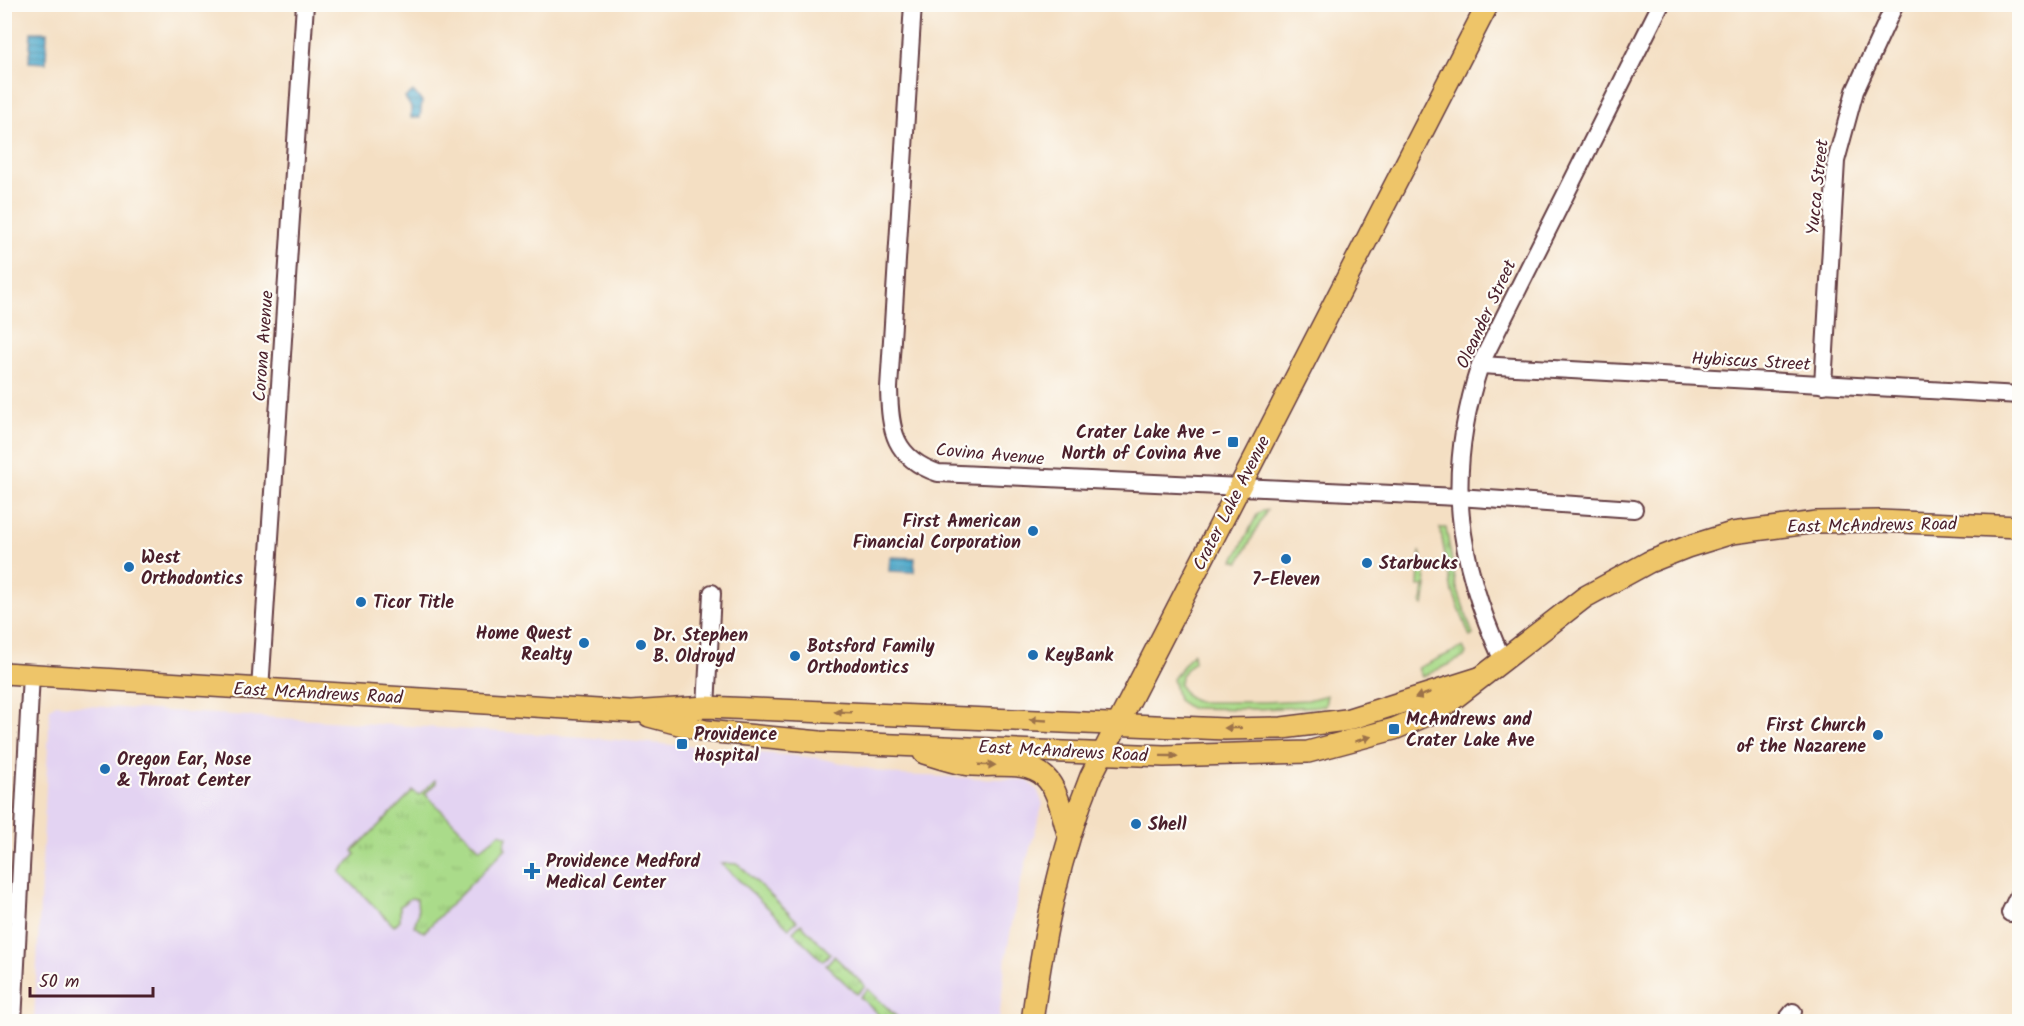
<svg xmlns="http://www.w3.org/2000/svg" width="2024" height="1026" font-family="Kalam,sans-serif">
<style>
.built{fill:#e3d3f2}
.grass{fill:url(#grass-tufts);stroke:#7a7d5a;stroke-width:1.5}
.water{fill:url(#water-rules);stroke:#4b647a;stroke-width:1.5}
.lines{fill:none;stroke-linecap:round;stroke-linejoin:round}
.minor-casing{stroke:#643c42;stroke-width:20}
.major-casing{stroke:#643c42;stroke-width:24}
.minor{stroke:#fff;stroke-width:16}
.major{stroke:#eec569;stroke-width:21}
.oneway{fill:#9c724a}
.poi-dot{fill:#1f6fb2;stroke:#fdfcf7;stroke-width:2}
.labels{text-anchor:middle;stroke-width:4.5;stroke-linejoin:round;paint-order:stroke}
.street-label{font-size:18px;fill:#4a1f2b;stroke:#fdfcf7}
.poi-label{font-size:18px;font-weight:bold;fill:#4a1f2b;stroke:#fdfcf7;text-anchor:start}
</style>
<defs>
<pattern id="grass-tufts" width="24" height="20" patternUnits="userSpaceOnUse" patternTransform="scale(1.5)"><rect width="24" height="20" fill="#aadb8a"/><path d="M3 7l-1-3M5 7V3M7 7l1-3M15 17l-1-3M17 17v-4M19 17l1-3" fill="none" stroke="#94bc77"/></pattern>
<pattern id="water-rules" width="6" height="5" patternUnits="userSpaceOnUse" patternTransform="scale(1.5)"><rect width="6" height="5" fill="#4ca8ca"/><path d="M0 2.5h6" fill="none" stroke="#4188a4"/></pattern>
</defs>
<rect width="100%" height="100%" fill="#fdfcf7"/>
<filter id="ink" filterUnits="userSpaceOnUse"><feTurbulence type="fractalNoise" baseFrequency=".0167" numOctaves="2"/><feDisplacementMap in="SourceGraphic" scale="12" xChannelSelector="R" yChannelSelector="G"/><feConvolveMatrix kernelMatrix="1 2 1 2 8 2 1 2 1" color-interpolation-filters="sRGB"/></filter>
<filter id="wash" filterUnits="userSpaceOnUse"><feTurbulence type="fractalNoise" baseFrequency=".008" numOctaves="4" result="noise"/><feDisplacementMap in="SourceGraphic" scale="24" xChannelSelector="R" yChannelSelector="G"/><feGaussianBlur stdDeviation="1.35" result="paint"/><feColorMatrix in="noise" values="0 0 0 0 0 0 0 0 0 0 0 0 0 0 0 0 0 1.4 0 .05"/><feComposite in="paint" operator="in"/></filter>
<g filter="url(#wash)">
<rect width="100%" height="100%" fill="#f4dfc3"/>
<path class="built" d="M56,704L583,737L818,758L899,775L1027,780L1037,789L1043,804L1019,887L1006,956L999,1021L34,1022L50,708Z"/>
<g class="grass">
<path d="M1263,510H1267L1239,562L1234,560L1257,515Z"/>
<path d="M1440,528H1446L1456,585L1473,635L1470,637L1451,587Z"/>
<path d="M1420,551L1427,586L1424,605L1422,604L1424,586H1418Z"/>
<path d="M1463,647L1466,653L1464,657L1422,677L1418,668Z"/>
<path d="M1193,653L1194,662L1181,675L1180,685L1185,694L1198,702H1264L1308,700L1327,695L1325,706L1256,709L1190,708L1178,700L1173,679Z"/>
<path d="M435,780L436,783L425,794L480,849L500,833L507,836L504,846L506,848L424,932L414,926L418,914L417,899L411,898L400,906V920L394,926L340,872L356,854L353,851L413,791L419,795Z"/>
<path d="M721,863L738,864L797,921L789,928Z"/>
<path d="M801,924L830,953L823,961L793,932Z"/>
<path d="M834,956L865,986L857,994L826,965Z"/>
<path d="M868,989L901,1021H885L860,997Z"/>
</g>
<g class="water">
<path d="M31,32H47L46,63L29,62Z"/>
<path d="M413,91L422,101L420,118H411V107L405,98Z"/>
<path d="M890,557L915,558L914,572L889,571Z"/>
</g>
</g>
<g filter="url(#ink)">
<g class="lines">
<defs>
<g id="minor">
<path d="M913,4L889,388C890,431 894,458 938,473L1458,497L1634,509"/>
<path d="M1480,365L2020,395"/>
<path d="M1823,385L1836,161L1855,91L1895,4"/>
<path d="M1503,661C1456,558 1445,474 1480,365L1661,4"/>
<path d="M260,690L305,4"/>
<path d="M706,707L712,593"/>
<path d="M2010,913L2020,892"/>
<path d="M13,1022L31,674"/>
<path d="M1785,1022L1793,1012"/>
</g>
<g id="major">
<path d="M4,673L631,712L706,707L1225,729L1282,728L1346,720L1479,678"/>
<path d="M649,716L705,731L820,742L1164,756L1308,752L1394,729L1439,710L1585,597L1649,562L1687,547L1732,533L1817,522L1879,521L2020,527"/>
<path d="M924,753C937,757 951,762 964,764C989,769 1025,758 1045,777C1059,790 1063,819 1069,837"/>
<path d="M1032,1022C1043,937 1059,855 1091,776L1488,4"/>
</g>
</defs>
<use href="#minor" class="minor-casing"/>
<use href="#major" class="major-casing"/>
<use href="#minor" class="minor"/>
<use href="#major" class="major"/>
</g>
<defs><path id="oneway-solid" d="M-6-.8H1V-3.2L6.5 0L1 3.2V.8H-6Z" transform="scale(1.5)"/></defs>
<g class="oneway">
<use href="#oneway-solid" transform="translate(1423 695) rotate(159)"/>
<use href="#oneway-solid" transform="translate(843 712) rotate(-178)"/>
<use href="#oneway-solid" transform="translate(1038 720) rotate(-177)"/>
<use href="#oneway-solid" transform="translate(1233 728) rotate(180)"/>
<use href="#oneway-solid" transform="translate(1363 739) rotate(-17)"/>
<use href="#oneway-solid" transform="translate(1169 756) rotate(1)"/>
<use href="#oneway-solid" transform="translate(987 765) rotate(2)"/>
</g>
</g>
<g class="poi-dot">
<rect x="1227" y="436" width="12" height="12" rx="3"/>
<circle cx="1033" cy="531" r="6"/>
<circle cx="1286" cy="559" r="6"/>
<circle cx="1367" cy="563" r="6"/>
<circle cx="129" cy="567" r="6"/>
<circle cx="361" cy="602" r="6"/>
<circle cx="584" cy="643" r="6"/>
<circle cx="641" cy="645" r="6"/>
<circle cx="1033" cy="655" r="6"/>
<circle cx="795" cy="656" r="6"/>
<rect x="1388" y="723" width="12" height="12" rx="3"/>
<circle cx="1878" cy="735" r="6"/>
<rect x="676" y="738" width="12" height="12" rx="3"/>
<circle cx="105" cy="769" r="6"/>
<circle cx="1136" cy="824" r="6"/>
<path d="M529 862h6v6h6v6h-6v6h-6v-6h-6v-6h6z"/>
</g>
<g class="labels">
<g class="street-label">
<text transform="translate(1817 187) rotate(-84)" y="6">Yucca Street</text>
<text transform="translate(1486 314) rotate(-65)" y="6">Oleander Street</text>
<text transform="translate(263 346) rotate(-86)" y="6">Corona Avenue</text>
<text transform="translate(1751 361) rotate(3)" y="6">Hybiscus Street</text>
<text transform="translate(990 454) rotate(5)" y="6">Covina Avenue</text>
<text transform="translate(1231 503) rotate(-63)" y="6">Crater Lake Avenue</text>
<text transform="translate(1872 525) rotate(-1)" y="6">East McAndrews Road</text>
<text transform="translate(318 693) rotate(3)" y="6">East McAndrews Road</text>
<text transform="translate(1063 751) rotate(3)" y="6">East McAndrews Road</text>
</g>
<g class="poi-label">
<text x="1221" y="438" text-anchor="end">Crater Lake Ave -<tspan x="1221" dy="21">North of Covina Ave</tspan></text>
<text x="1021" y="527" text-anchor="end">First American<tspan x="1021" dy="21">Financial Corporation</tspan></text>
<text x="141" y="563">West<tspan x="141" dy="21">Orthodontics</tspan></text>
<text x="1379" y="569">Starbucks</text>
<text x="1286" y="585" text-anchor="middle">7-Eleven</text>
<text x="373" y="608">Ticor Title</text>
<text x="572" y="639" text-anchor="end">Home Quest<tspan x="572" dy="21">Realty</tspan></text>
<text x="653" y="641">Dr. Stephen<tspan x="653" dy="21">B. Oldroyd</tspan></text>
<text x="807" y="652">Botsford Family<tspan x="807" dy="21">Orthodontics</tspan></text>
<text x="1045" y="661">KeyBank</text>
<text x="1406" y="725">McAndrews and<tspan x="1406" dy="21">Crater Lake Ave</tspan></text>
<text x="1866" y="731" text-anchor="end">First Church<tspan x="1866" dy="21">of the Nazarene</tspan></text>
<text x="694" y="740">Providence<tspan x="694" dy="21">Hospital</tspan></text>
<text x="117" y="765">Oregon Ear, Nose<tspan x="117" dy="21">&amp; Throat Center</tspan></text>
<text x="1148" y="830">Shell</text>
<text x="546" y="867">Providence Medford<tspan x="546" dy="21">Medical Center</tspan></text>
</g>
</g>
<rect width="2024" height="1026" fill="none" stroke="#fdfcf7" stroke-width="24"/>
<path d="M30 987v9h123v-9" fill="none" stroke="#4a1f2b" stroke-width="3"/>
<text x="39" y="987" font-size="18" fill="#4a1f2b" stroke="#fdfcf7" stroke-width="4.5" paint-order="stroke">50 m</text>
</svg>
